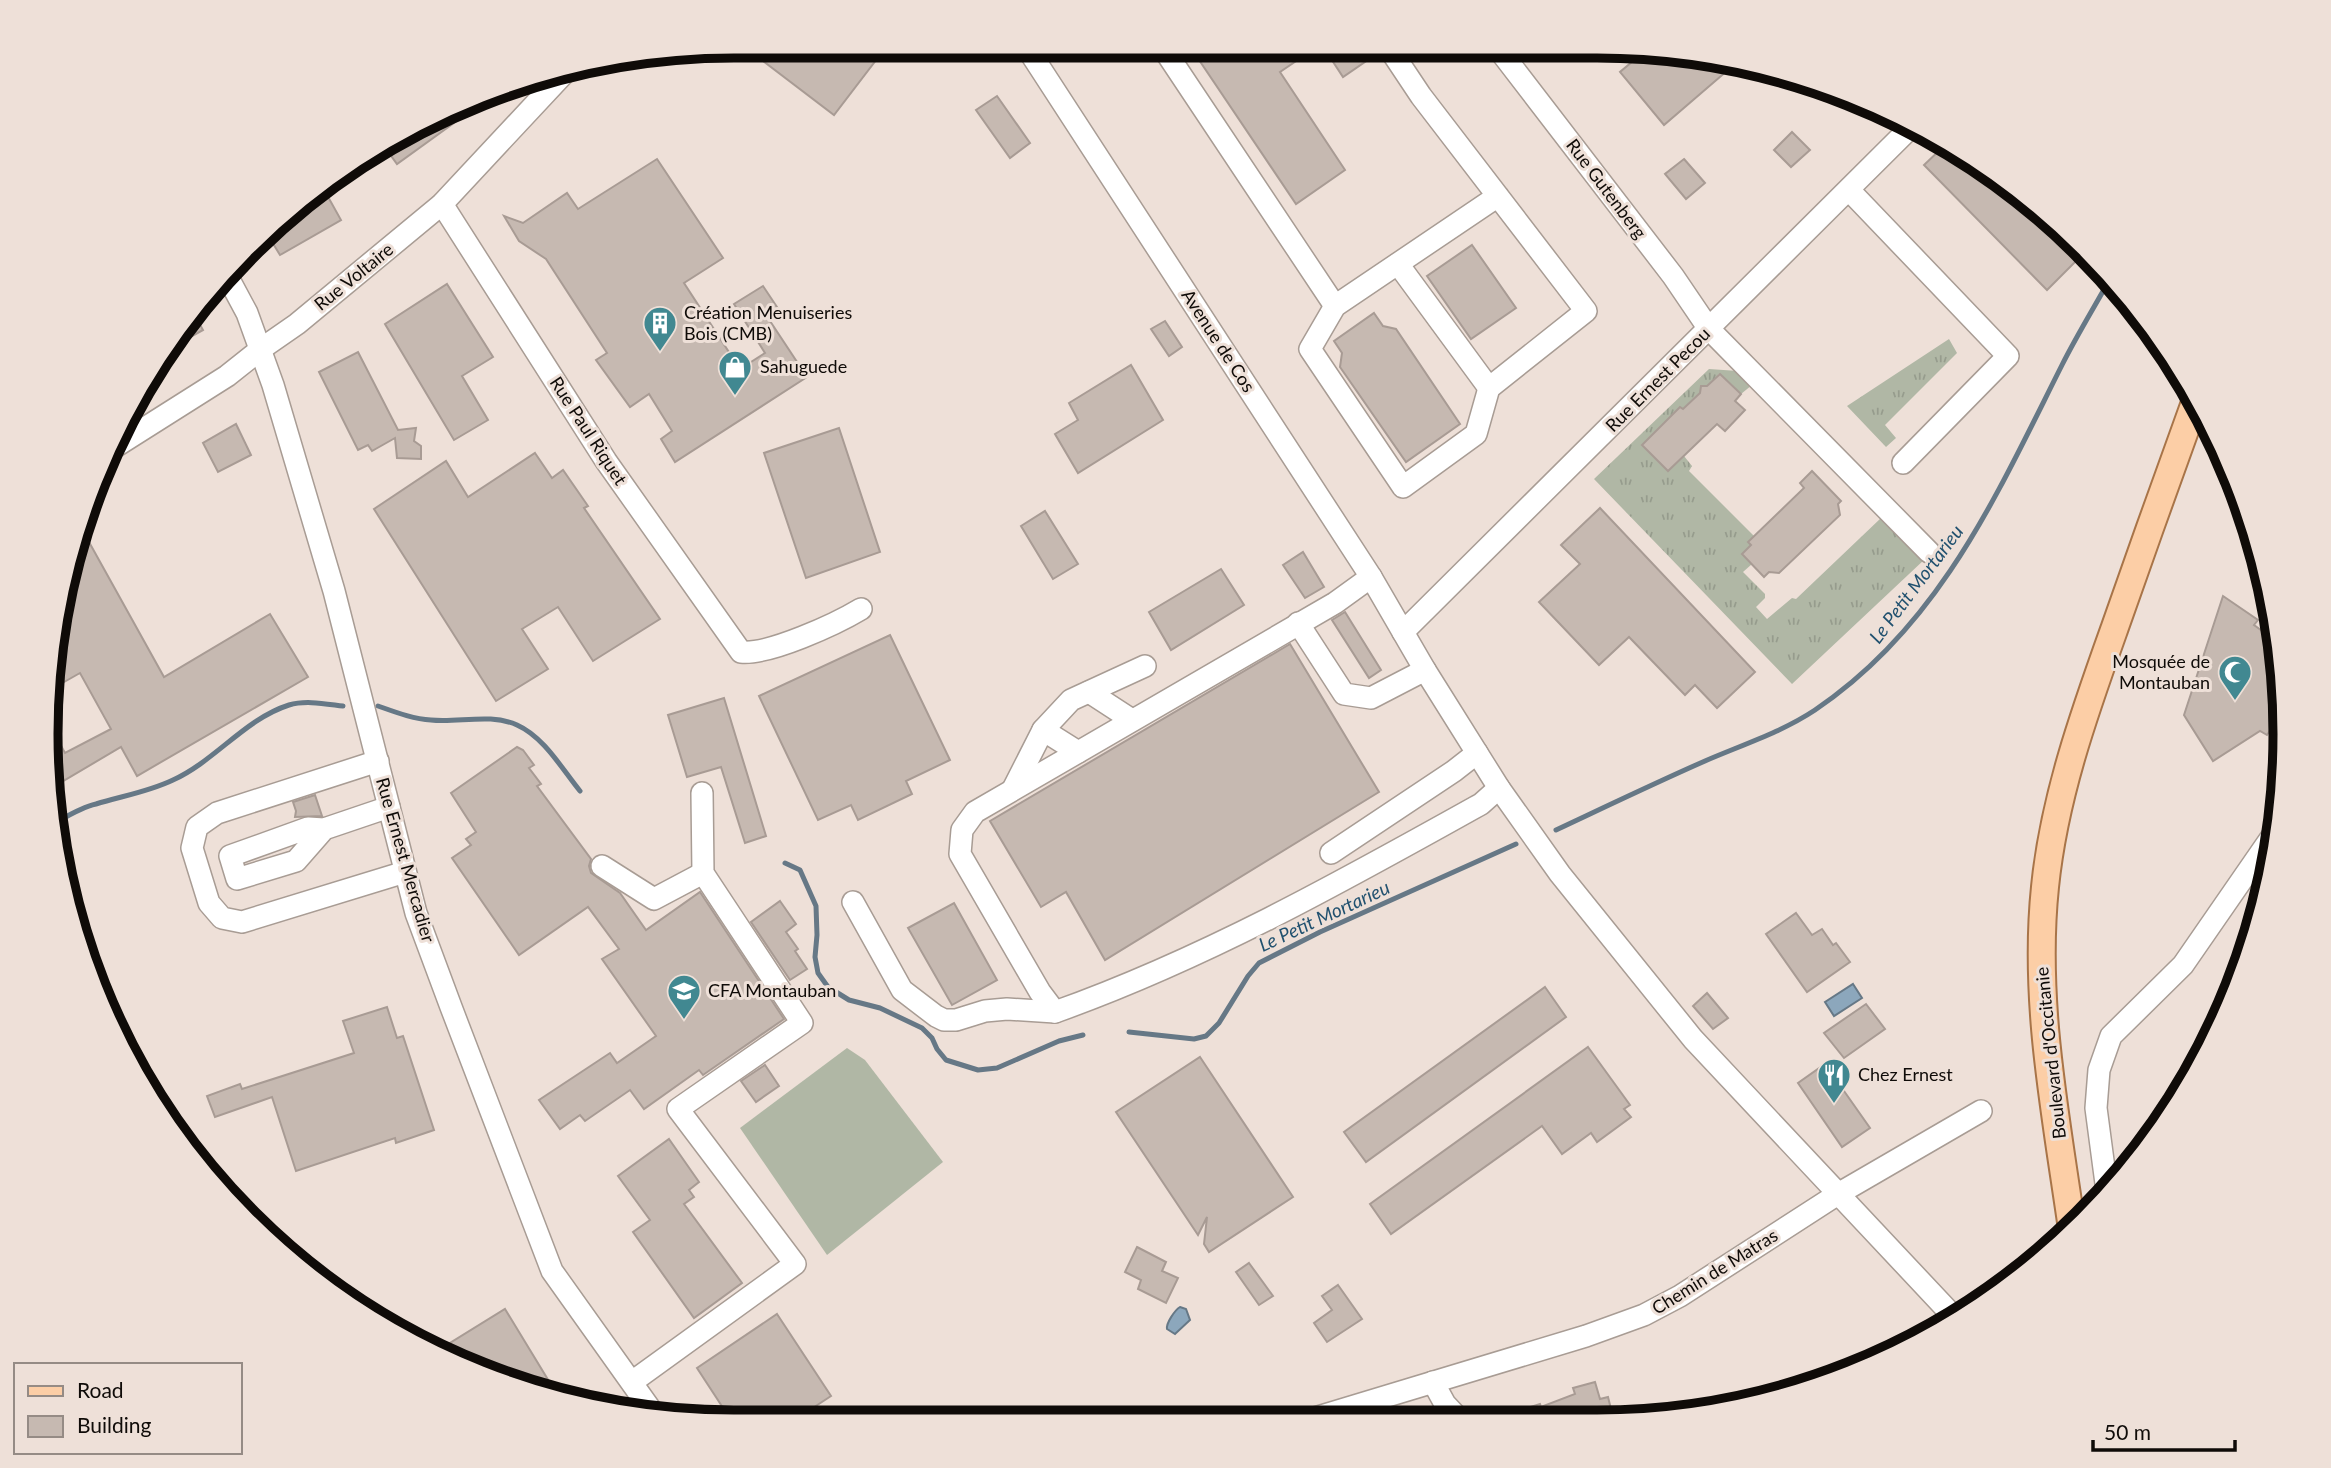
<svg xmlns="http://www.w3.org/2000/svg" width="2331" height="1468" font-family="Lato,sans-serif">
<style>
.grass{fill:url(#grass-tufts)}
.pitch{fill:#b0b7a5}
.water{fill:#8ca7bc;stroke:#667886;stroke-width:2}
.lines{fill:none;stroke-linecap:round;stroke-linejoin:round}
.stream{stroke:#667886;stroke-width:5}
.building{fill:#c6b9b1;stroke:#a89b94;stroke-width:2}
.minor-casing{stroke:#a89c94;stroke-width:24}
.major-casing{stroke:#a87448;stroke-width:30}
.minor{stroke:#fff;stroke-width:21}
.major{stroke:#fccea6;stroke-width:26}
.labels{text-anchor:middle;stroke-width:6;stroke-linejoin:round;paint-order:stroke}
.street-label{font-size:18px;fill:#0f0b08;stroke:#eee0d8}
.poi-label{font-size:18px;fill:#0f0b08;stroke:#eee0d8;text-anchor:start}
.water-label{font-size:19px;font-style:italic;fill:#21516f;stroke:#eee0d8}
.rim{fill:none;stroke:#0f0b08;stroke-width:9}
</style>
<defs>
<pattern id="grass-tufts" width="24" height="20" patternUnits="userSpaceOnUse" patternTransform="scale(1.75)"><rect width="24" height="20" fill="#b0b7a5"/><path d="M3 7l-1-3M5 7V3M7 7l1-3M15 17l-1-3M17 17v-4M19 17l1-3" fill="none" stroke="#969c8d"/></pattern>
</defs>
<rect width="100%" height="100%" fill="#eee0d8"/>
<g class="grass">
<path d="M1949,339L1957,353L1885,425L1896,438L1886,447L1847,406Z"/>
<path d="M1709,369L1738,371L1752,385L1741,394L1719,374L1708,385L1701,386L1700,393L1693,399L1709,416L1700,426L1680,407L1642,445L1668,471L1684,456L1692,466L1689,471L1754,536L1748,542L1751,545L1743,554L1752,564L1743,572L1765,594V598L1756,607L1767,619L1792,598L1796,599L1881,518L1925,559L1792,684L1594,479Z"/>
</g>
<path class="pitch" d="M847,1048L865,1060L943,1162L827,1255L740,1128Z"/>
<g class="water">
<path d="M1853,984L1862,998L1834,1016L1825,1002Z"/>
<path d="M1180,1307L1186,1309L1190,1320L1175,1334L1167,1329C1166,1323 1175,1310 1180,1307Z"/>
</g>
<g class="lines">
<g class="stream">
<path d="M378,706C395,712 413,719 431,720C458,723 491,713 517,725C544,737 562,769 580,791"/>
<path d="M57,822C69,815 82,807 96,804C122,796 148,792 173,780C215,761 245,719 289,705C306,700 326,704 343,706"/>
<path d="M1556,830C1605,807 1655,783 1705,761C1742,745 1782,732 1815,710C1940,626 1997,494 2062,365C2077,335 2095,306 2111,277"/>
<path d="M785,863L800,870L816,906L817,935L815,957L818,973L828,987L849,1000L880,1008L922,1028L932,1038L937,1049L946,1060L978,1070L997,1068L1059,1041L1083,1035"/>
<path d="M1129,1032L1194,1039L1206,1036L1219,1023L1248,976L1259,963L1320,932L1516,844"/>
</g>
</g>
<g class="building">
<path d="M750,51H883L834,115Z"/>
<path d="M1193,51H1311L1280,72L1345,170L1296,204Z"/>
<path d="M1326,51H1378V53L1343,77Z"/>
<path d="M1645,51H1686L1735,64L1664,125L1620,72Z"/>
<path d="M997,96L1030,143L1010,158L976,110Z"/>
<path d="M461,108L465,115L397,164L384,146Z"/>
<path d="M1792,132L1810,150L1791,167L1774,150Z"/>
<path d="M1944,146L2016,188L2085,252L2047,290L1924,165Z"/>
<path d="M657,159L723,258L684,283L740,369L765,353L734,304L763,286L781,313L770,321L807,377L675,462L661,439L672,431L649,394L630,407L596,360L607,353L546,259L519,241L504,216L523,223L567,193L578,209Z"/>
<path d="M1684,159L1705,183L1686,199L1665,174Z"/>
<path d="M322,186L341,220L280,255L266,232Z"/>
<path d="M1472,245L1516,308L1471,339L1427,276Z"/>
<path d="M447,284L493,357L462,376L488,420L454,440L385,324Z"/>
<path d="M192,310L203,330L163,352L188,315Z"/>
<path d="M1374,313L1383,326L1396,329L1460,424L1406,462L1340,367L1342,353L1334,341Z"/>
<path d="M1165,321L1182,347L1169,356L1151,329Z"/>
<path d="M358,352L398,430L416,428L414,441L421,446V459L397,458L395,438L372,451L368,445L358,450L319,372Z"/>
<path d="M1131,365L1163,420L1078,473L1055,434L1078,420L1069,403Z"/>
<path d="M1720,374L1741,394L1735,401L1745,410L1725,431L1717,424L1668,471L1642,445L1680,407L1683,409L1700,393L1701,386H1707Z"/>
<path d="M236,424L251,455L218,472L203,443Z"/>
<path d="M839,428L880,552L806,578L764,453Z"/>
<path d="M535,453L552,478L563,470L588,506L584,508L660,619L593,661L558,607L522,629L548,669L496,701L374,509L446,461L468,497Z"/>
<path d="M1812,471L1841,501L1838,504L1840,515L1779,573L1769,572L1764,577L1742,554L1751,545L1748,542L1804,488L1800,483Z"/>
<path d="M1600,508L1755,672L1717,708L1695,685L1685,695L1629,637L1599,665L1539,602L1580,564L1561,545Z"/>
<path d="M1045,511L1078,564L1053,579L1021,526Z"/>
<path d="M79,524L164,677L270,614L308,677L137,776L121,747L53,787L46,734L47,720L65,753L111,729L80,673L50,690L59,600Z"/>
<path d="M1303,552L1324,587L1305,598L1283,565Z"/>
<path d="M1221,569L1244,605L1171,650L1149,612Z"/>
<path d="M2223,596L2258,620L2254,625L2279,643L2282,733L2273,726L2267,735L2260,731L2213,761L2184,715Z"/>
<path d="M1345,612L1381,670L1369,678L1332,620Z"/>
<path d="M890,635L950,760L906,781L912,794L858,820L851,805L818,820L759,696Z"/>
<path d="M1290,644L1379,792L1105,960L1066,892L1041,907L990,821Z"/>
<path d="M724,698L766,836L745,843L721,767L687,777L668,715Z"/>
<path d="M517,747L523,750L534,765L529,768L541,784L537,786L591,859L589,866L591,873L620,893L646,930L700,892L784,1019L703,1075L699,1070L644,1109L630,1090L585,1121L580,1115L560,1129L539,1100L610,1053L617,1063L656,1036L602,959L619,949L588,907L519,955L452,858L471,845L466,839L476,832L451,793Z"/>
<path d="M315,795L322,816L295,817L296,811L293,802Z"/>
<path d="M780,901L796,924L786,932L798,949L795,951L807,969L790,980L751,922Z"/>
<path d="M954,903L997,980L952,1005L908,928Z"/>
<path d="M1796,913L1812,935L1822,929L1833,945L1836,943L1850,962L1807,992L1766,934Z"/>
<path d="M1545,987L1566,1017L1366,1162L1344,1132Z"/>
<path d="M1707,993L1728,1018L1713,1029L1693,1006Z"/>
<path d="M1866,1004L1885,1029L1844,1058L1824,1033Z"/>
<path d="M387,1007L397,1038L403,1036L434,1130L396,1143L395,1138L296,1171L272,1097L215,1117L207,1096L240,1084L242,1089L354,1053L343,1021Z"/>
<path d="M1588,1047L1630,1105L1624,1109L1631,1117L1597,1142L1591,1133L1562,1154L1542,1126L1391,1234L1370,1204Z"/>
<path d="M1200,1057L1293,1197L1209,1252L1204,1244L1207,1217L1198,1235L1116,1112Z"/>
<path d="M1825,1064L1870,1128L1842,1147L1798,1083Z"/>
<path d="M765,1065L779,1086L756,1102L741,1081Z"/>
<path d="M669,1139L699,1182L689,1190L694,1197L684,1204L742,1283L694,1318L633,1232L650,1220L618,1176Z"/>
<path d="M1137,1247L1166,1262L1162,1271L1178,1278L1166,1303L1138,1289L1141,1280L1125,1272Z"/>
<path d="M1249,1263L1273,1296L1259,1305L1236,1272Z"/>
<path d="M1338,1285L1362,1319L1327,1342L1314,1323L1332,1310L1322,1296Z"/>
<path d="M505,1309L550,1383L540,1389L471,1370L437,1351Z"/>
<path d="M777,1314L831,1396L799,1417H729L697,1368Z"/>
<path d="M1595,1382L1600,1399L1608,1397L1614,1421H1597L1595,1416L1580,1421L1499,1420L1498,1417L1540,1404L1541,1407L1575,1394L1573,1388Z"/>
</g>
<g class="lines">
<defs>
<g id="minor">
<path d="M1029,51L1371,577L1425,670L1499,788L1560,874L1693,1039L1954,1317"/>
<path d="M1165,51L1335,306"/>
<path d="M1391,51L1421,96L1586,311L1489,388L1476,434L1403,487L1310,349L1335,306L1498,196"/>
<path d="M1500,51L1673,276L1709,329L1929,552"/>
<path d="M1849,190L2008,356L1903,463"/>
<path d="M442,204L606,461L741,652C769,655 836,624 861,609"/>
<path d="M1398,264L1489,388"/>
<path d="M225,272L247,313L273,385L334,591L416,913L451,1007L552,1271L656,1417"/>
<path d="M110,450L227,376L261,349L297,324L442,204L568,69"/>
<path d="M1371,577L1335,603L975,812L962,830L960,854L1040,992L1055,1012C1204,959 1343,881 1481,804L1499,788"/>
<path d="M1298,623L1344,694L1371,698L1425,670"/>
<path d="M1403,632L1911,127"/>
<path d="M1089,692L1132,720"/>
<path d="M1043,730L1078,752"/>
<path d="M378,761L217,813L197,827L192,848L209,903L222,918L242,922L405,872"/>
<path d="M1013,789L1043,730L1071,700L1145,666"/>
<path d="M324,829L296,861L237,879L230,856L308,828L324,829L389,807"/>
<path d="M1331,853L1454,771L1477,753"/>
<path d="M602,866L654,899L703,873"/>
<path d="M853,902L902,990L936,1016L944,1020H956L985,1011L1007,1009L1055,1012"/>
<path d="M2107,1191L2096,1108L2099,1070L2111,1036L2183,965L2275,832"/>
<path d="M632,1382L795,1264L678,1109L802,1023L703,873L702,793"/>
<path d="M1433,1382L1445,1404L1460,1420"/>
<path d="M1308,1420L1586,1336L1644,1315L1680,1296L1838,1194L1981,1111"/>
</g>
<path id="major" d="M2072,1229C2056,1116 2033,1002 2045,887C2054,797 2085,711 2115,627C2142,550 2169,474 2197,397"/>
</defs>
<use href="#minor" class="minor-casing"/>
<use href="#major" class="major-casing"/>
<use href="#minor" class="minor"/>
<use href="#major" class="major"/>
</g>
<defs>
<symbol id="building-pin" viewBox="-11 -11 22 30"><path d="M0 17L-7.5 6A9.5 9.5 0 1 1 7.5 6Z" fill="#418891" stroke="#eee0d8"/><path d="M-4-6H4V6H1V3H-1V6H-4ZM-2.5-4.3h1.7v1.8h-1.7ZM.8-4.3h1.7v1.8H.8ZM-2.5-1h1.7V.8h-1.7ZM.8-1h1.7V.8H.8Z" fill="#fff"/></symbol>
<symbol id="shop-pin" viewBox="-11 -11 22 30"><path d="M0 17L-7.5 6A9.5 9.5 0 1 1 7.5 6Z" fill="#418891" stroke="#eee0d8"/><path d="M-5-2.5h2.3a2.7 3.5 0 0 1 5.4 0H5L5.5 6h-11ZM-1.5-2.5h3a1.5 2.3 0 0 0-3 0Z" fill="#fff"/></symbol>
<symbol id="mosque-pin" viewBox="-11 -11 22 30"><path d="M0 17L-7.5 6A9.5 9.5 0 1 1 7.5 6Z" fill="#418891" stroke="#eee0d8"/><path d="M3.5-4.9A6 6 0 1 0 3.5 4.9A5 5 0 1 1 3.5-4.9Z" fill="#fff"/></symbol>
<symbol id="university-pin" viewBox="-11 -11 22 30"><path d="M0 17L-7.5 6A9.5 9.5 0 1 1 7.5 6Z" fill="#418891" stroke="#eee0d8"/><path d="M0-5L7-2L0 1L-7-2ZM-4 1L0 2.5L4 1V4Q0 6-4 4Z" fill="#fff"/></symbol>
<symbol id="restaurant-pin" viewBox="-11 -11 22 30"><path d="M0 17L-7.5 6A9.5 9.5 0 1 1 7.5 6Z" fill="#418891" stroke="#eee0d8"/><path d="M-5-6h1v4h1v-4h1v4h1v-4h1v5L-1.5 .5V6h-2V.5L-5-1ZM5-6V6H3V1.5H1.5Q1.5-4 5-6Z" fill="#fff"/></symbol>
</defs>
<g fill-rule="evenodd">
<use href="#building-pin" x="641" y="304" width="38" height="52"/>
<use href="#shop-pin" x="716" y="348" width="38" height="52"/>
<use href="#mosque-pin" x="2216" y="653" width="38" height="52"/>
<use href="#university-pin" x="665" y="972" width="38" height="52"/>
<use href="#restaurant-pin" x="1815" y="1056" width="38" height="52"/>
</g>
<g class="labels">
<g class="street-label">
<text transform="translate(1606 189) rotate(53)" y="6">Rue Gutenberg</text>
<text transform="translate(354 277) rotate(-39)" y="6">Rue Voltaire</text>
<text transform="translate(1218 341) rotate(57)" y="6">Avenue de Cos</text>
<text transform="translate(1658 380) rotate(-45)" y="6">Rue Ernest Pecou</text>
<text transform="translate(588 431) rotate(57)" y="6">Rue Paul Riquet</text>
<text transform="translate(405 860) rotate(74)" y="6">Rue Ernest Mercadier</text>
<text transform="translate(2051 1053) rotate(-96)" y="6">Boulevard d'Occitanie</text>
<text transform="translate(1715 1272) rotate(-32)" y="6">Chemin de Matras</text>
</g>
<g class="poi-label">
<text x="684" y="319">Création Menuiseries<tspan x="684" dy="21">Bois (CMB)</tspan></text>
<text x="760" y="373">Sahuguede</text>
<text x="2210" y="668" text-anchor="end">Mosquée de<tspan x="2210" dy="21">Montauban</tspan></text>
<text x="708" y="997">CFA Montauban</text>
<text x="1858" y="1081">Chez Ernest</text>
</g>
<g class="water-label">
<text transform="translate(1916 584) rotate(-53)" y="7">Le Petit Mortarieu</text>
<text transform="translate(1324 916) rotate(-25)" y="7">Le Petit Mortarieu</text>
</g>
</g>
<path d="M0 0H2331V1468H0ZM734 58H1597A676 676 0 0 1 2273 734V734A676 676 0 0 1 1597 1410H734A676 676 0 0 1 58 734V734A676 676 0 0 1 734 58Z" fill="#eee0d8" fill-rule="evenodd"/>
<path class="rim" d="M734 58H1597A676 676 0 0 1 2273 734V734A676 676 0 0 1 1597 1410H734A676 676 0 0 1 58 734V734A676 676 0 0 1 734 58Z"/>
<rect x="14" y="1363" width="228" height="91" fill="#eee0d8" stroke="#958b85" stroke-width="2"/>
<rect x="28" y="1386" width="35" height="10" fill="#fccea6" stroke="#958b85" stroke-width="2"/>
<text x="77" y="1398" font-size="21" fill="#0f0b08">Road</text>
<rect x="28" y="1416" width="35" height="21" fill="#c6b9b1" stroke="#958b85" stroke-width="2"/>
<text x="77" y="1433" font-size="21" fill="#0f0b08">Building</text>
<path d="M2093 1440v10h142v-10" fill="none" stroke="#0f0b08" stroke-width="3.5"/>
<text x="2104" y="1440" font-size="21" fill="#0f0b08" stroke="#eee0d8" stroke-width="5" paint-order="stroke">50 m</text>
</svg>
